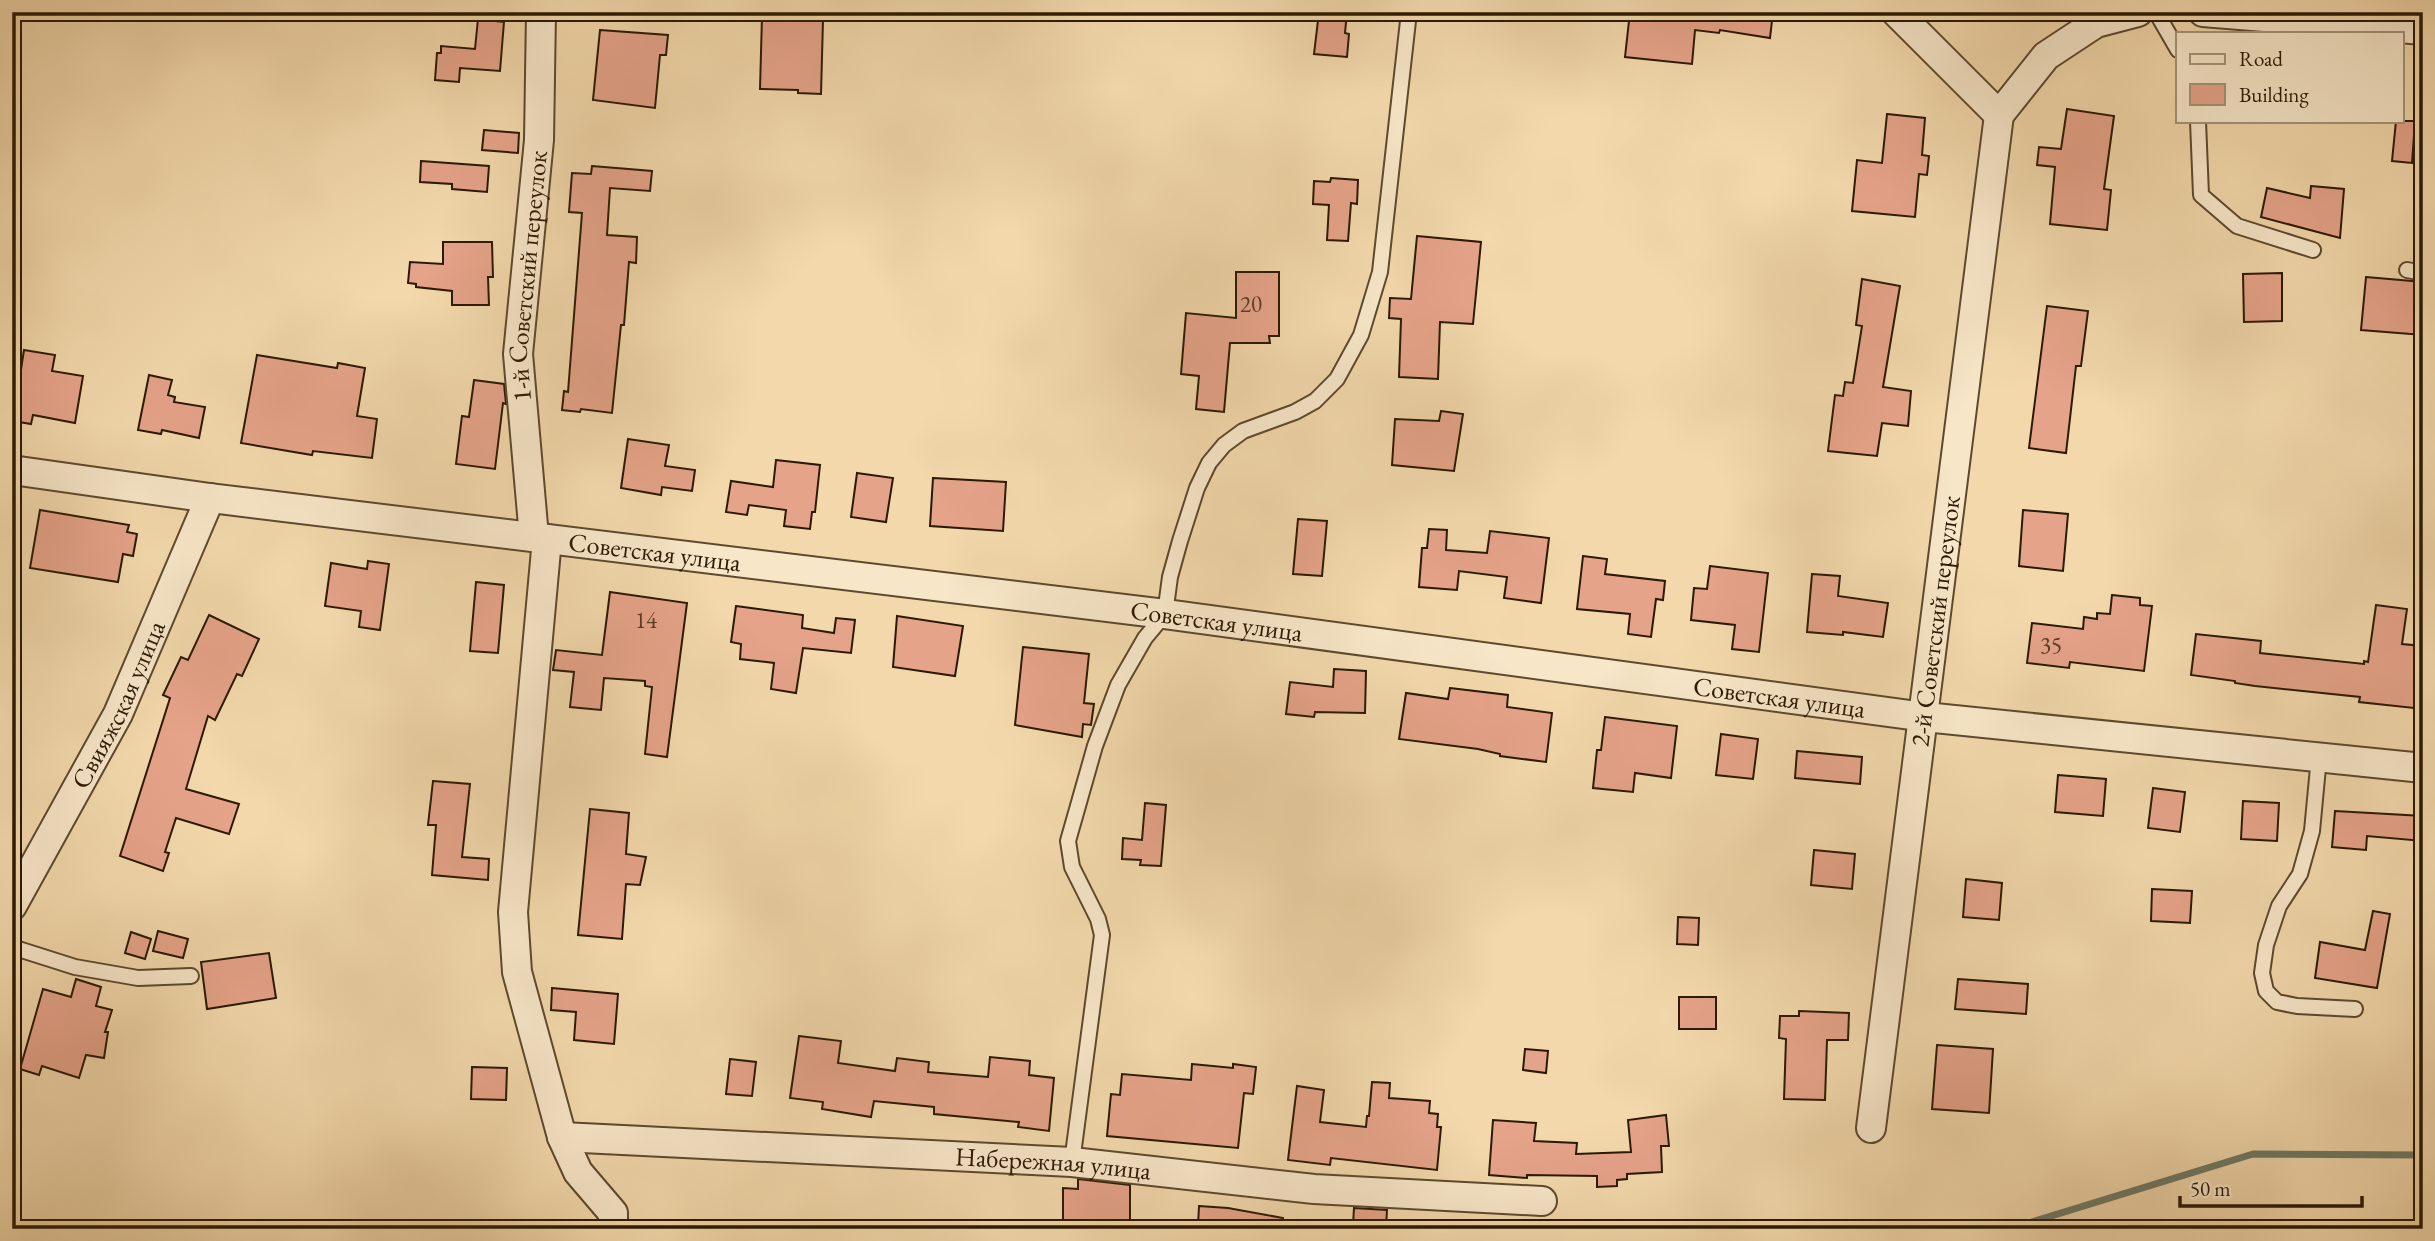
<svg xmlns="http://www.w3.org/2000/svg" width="2435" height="1241" font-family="'EB Garamond',serif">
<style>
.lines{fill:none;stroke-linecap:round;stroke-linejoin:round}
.stream{stroke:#6e7a67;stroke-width:7}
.building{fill:#e5a389;stroke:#2b1903;stroke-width:2}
.lane-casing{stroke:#5d492d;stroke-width:18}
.street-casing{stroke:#5d492d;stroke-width:32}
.lane{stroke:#f7e6c8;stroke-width:14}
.street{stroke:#f7e6c8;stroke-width:28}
.labels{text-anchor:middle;stroke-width:5;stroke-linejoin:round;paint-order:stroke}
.number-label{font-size:23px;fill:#5a3c24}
.street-label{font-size:26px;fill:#2b1903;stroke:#f7e6c8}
</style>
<rect width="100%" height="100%" fill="#f2d8ab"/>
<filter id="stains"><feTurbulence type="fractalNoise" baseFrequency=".00286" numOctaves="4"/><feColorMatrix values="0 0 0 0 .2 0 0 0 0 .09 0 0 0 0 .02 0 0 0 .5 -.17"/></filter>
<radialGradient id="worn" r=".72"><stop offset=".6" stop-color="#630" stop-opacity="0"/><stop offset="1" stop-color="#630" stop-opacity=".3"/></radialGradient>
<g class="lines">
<path class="stream" d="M2009,1229L2253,1154L2423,1155"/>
</g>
<g class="building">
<path d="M1319,12H1347L1345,33L1349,34L1347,57L1314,54Z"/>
<path d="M1630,12H1773L1770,38L1720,30L1719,33L1695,30L1692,64L1625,57Z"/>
<path d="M762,16L823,20L821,94L798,93V90L760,89Z"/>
<path d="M478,19L504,22L500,71L460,68L459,82L435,80L437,53H441V46L475,49Z"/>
<path d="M600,30L668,35L666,55H660L655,108L593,100Z"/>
<path d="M2067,109L2114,116L2104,189L2111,190L2107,230L2050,224L2055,167L2037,165L2039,147L2061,149Z"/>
<path d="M1887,114L1925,118L1922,155L1929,156L1927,175L1919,174L1915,217L1852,211L1857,160L1882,163Z"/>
<path d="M2396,121H2415L2412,163L2392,161Z"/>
<path d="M484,130L519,133L518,153L482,150Z"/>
<path d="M421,161L489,166L487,192L452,189V184L420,182Z"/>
<path d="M592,166L652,171L650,191L610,188L607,235L637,237L636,263L629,262L624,325H621L612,413L581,409L580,412L562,410L564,391L568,392L582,213L569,212L572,173L591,174Z"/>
<path d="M1331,178L1358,180L1357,204L1351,203L1348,241L1327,240L1329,205L1313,204L1314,181L1330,182Z"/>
<path d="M2311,186L2344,189L2340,238L2261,217L2267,188L2310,198Z"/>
<path d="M1417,236L1481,242L1473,324L1440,322L1438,379L1399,377L1401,319L1389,318L1390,298L1411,299Z"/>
<path d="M443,242H492L493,277H488L489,305H452V291L416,287V284L408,283L410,262L443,264Z"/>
<path d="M1236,272H1279V336H1269L1270,343H1230L1224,412L1196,409L1199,376L1181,374L1186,313L1236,318Z"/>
<path d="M2282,273V321L2244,322L2243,274Z"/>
<path d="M2366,277L2423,282V335L2361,330Z"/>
<path d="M1862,279L1900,286L1883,387L1911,391L1908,426L1882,423L1877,456L1828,451L1835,395L1843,396L1845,382L1853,383L1862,326L1856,325Z"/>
<path d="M2047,306L2088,311L2081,366H2076L2066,453L2029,448Z"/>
<path d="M24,350L55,355L52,371L83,376L75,423L33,415L31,424L13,421Z"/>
<path d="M257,355L337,368L338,363L365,368L357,416L377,419L372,458L313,451L312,455L241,443Z"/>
<path d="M149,375L172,380L168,395L175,397L174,402L205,407L199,438L162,430L161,434L138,430Z"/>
<path d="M474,380L504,384L506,404L503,403L495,469L456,464L462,416L469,417Z"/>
<path d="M1441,411L1463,414L1454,471L1392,465L1395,419L1439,421Z"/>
<path d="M628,439L669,445L665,466L695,470L692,491L662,487L661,495L621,488Z"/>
<path d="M776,460L820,465L815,512H812L810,529L784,526L786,510L749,505L747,515L726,512L731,481L773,487Z"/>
<path d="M857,473L893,478L886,522L851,517Z"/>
<path d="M933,478L1006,482L1003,531L930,526Z"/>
<path d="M40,510L129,525L127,532L137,534L133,556L123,554L118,582L30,568Z"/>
<path d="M2023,510L2068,514L2063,571L2019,566Z"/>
<path d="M1298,519L1327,521L1322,576L1293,574Z"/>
<path d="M1429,529L1447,530L1446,550L1487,553L1490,531L1549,538L1541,603L1504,598L1507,577L1459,571L1457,590L1419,587L1422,548H1427Z"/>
<path d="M1583,556L1607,559L1605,574L1665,581L1663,600L1656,599L1651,637L1628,634L1630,614L1577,609Z"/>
<path d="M368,561L389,564L380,630L359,627L361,611L325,606L331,563L367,569Z"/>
<path d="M1710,566L1768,573L1759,652L1732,649L1735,625L1691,620L1694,588L1707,589Z"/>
<path d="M1812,574L1840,576L1838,596L1888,603L1883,637L1843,632V635L1807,632Z"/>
<path d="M476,582L504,585L498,653L470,651Z"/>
<path d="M610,592L687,603L667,757L645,754L652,687L645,686V681L604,678L601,710L570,707L574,672L553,670L556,650L602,655Z"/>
<path d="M2112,595L2140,598V605L2152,606L2144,671L2070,662L2069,668L2027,663L2032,623L2083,629L2084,617L2097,619V613L2110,614Z"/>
<path d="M2376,605L2407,609L2402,644L2423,646V709L2359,702L2360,697L2255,686L2235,683V681L2191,675L2196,634L2261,641L2260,653L2364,664V661L2368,662Z"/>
<path d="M736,606L803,615L802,628L834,633L836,618L855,620L851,653L803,648L796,693L771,689L774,663L740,659L741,644L731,642Z"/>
<path d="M209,615L259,639L242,676L237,674L215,720L208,716L186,789L239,804L229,834L176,818L165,852L169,853L163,871L120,856L170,698L163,695L181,657L188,660Z"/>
<path d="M897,616L963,626L955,676L893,667Z"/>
<path d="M1023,647L1089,654L1084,703L1094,704L1091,725L1083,724L1082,737L1015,725Z"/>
<path d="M1334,669L1366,671L1365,713L1315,712L1314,717L1286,714L1290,682L1333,687Z"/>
<path d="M1450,688L1508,695L1507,707L1552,713L1546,762L1500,756V754L1478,749L1399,739L1406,693L1448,699Z"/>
<path d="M1605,717L1677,726L1671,778L1635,773L1633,792L1593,788L1597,750H1601Z"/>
<path d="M1721,734L1758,739L1753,779L1716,775Z"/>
<path d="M1797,751L1862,757L1860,784L1795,778Z"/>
<path d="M2058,775L2106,779L2103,816L2055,812Z"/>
<path d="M433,781L470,784L462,857L489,859L488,880L432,875L436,825H428Z"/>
<path d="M2153,788L2185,792L2180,832L2148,828Z"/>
<path d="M2243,801L2279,803L2277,841L2241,839Z"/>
<path d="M1145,803L1166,805L1161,866L1140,865L1141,860L1122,859L1123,838L1142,840Z"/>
<path d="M590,809L629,813L626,854L646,857L640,885L626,884L622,939L578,935Z"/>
<path d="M2335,811L2423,816V841L2367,836L2366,850L2332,847Z"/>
<path d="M1814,850L1855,854L1852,889L1811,885Z"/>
<path d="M1966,879L2002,883L1999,920L1963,917Z"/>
<path d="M2152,889L2192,891L2190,923L2151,921Z"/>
<path d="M2373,911L2390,914L2377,988L2315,978L2320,942L2365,950Z"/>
<path d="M1678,917L1699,918L1698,945L1677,944Z"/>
<path d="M158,931L188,939L183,958L153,951Z"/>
<path d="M131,932L151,939L145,959L125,953Z"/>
<path d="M269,953L276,998L207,1009L201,962Z"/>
<path d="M76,979L101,987L96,1006L112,1010L105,1032H108L104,1058L86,1055L79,1078L42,1066L39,1075L20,1069L43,989L71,997Z"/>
<path d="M1958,979L2028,984L2026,1014L1955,1009Z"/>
<path d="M552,988L618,994L614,1044L574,1040L576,1012L551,1010Z"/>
<rect x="1679" y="997" width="37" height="32"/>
<path d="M1799,1011L1849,1013L1848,1040H1827L1825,1100L1784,1099L1786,1039L1779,1038L1780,1016H1799Z"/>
<path d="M799,1036L841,1041L838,1063L895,1071L897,1058L929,1062L928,1072L988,1077L990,1057L1030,1061L1029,1075L1054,1078L1049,1131L1018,1127L1019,1122L934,1114V1107L874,1101L871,1117L822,1109L823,1102L790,1098Z"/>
<path d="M1937,1045L1993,1049L1989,1113L1932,1109Z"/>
<path d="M1525,1049L1548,1051L1546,1073L1523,1070Z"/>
<path d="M730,1059L756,1062L752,1096L726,1094Z"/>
<path d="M1192,1064L1233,1068V1064L1256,1067L1253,1094L1244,1093L1238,1148L1107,1136L1111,1094L1120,1095L1122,1074L1191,1080Z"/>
<path d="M472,1067L507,1068L506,1100L471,1099Z"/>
<path d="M1372,1082L1390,1083L1389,1098L1430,1101L1429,1113L1438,1114L1437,1127H1441L1437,1170L1331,1158L1330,1165L1288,1160L1297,1086L1324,1090L1320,1122L1366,1127L1367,1116H1369Z"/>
<path d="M1666,1115L1669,1146H1661L1662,1172L1627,1174V1179L1617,1180V1186L1597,1187V1176L1527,1175V1178L1489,1175L1493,1120L1536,1123L1534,1141L1577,1143L1576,1154L1631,1152L1628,1120Z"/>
<path d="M1078,1179L1130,1185V1221H1099V1227L1063,1226V1188L1078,1189Z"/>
<path d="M1199,1206L1228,1208L1283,1218L1282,1229L1198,1226Z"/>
<path d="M1354,1208L1387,1210L1386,1228L1353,1225Z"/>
</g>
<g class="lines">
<defs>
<g id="lane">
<path d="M2156,12L2178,50"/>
<path d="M2198,121L2201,195L2237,226L2313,250"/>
<path d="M2407,270L2423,273"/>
<path d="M2319,757L2312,831L2300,874L2279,906L2266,945L2262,973L2266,991L2277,1002L2297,1006L2355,1009"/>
<path d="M12,947L75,967L138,978L191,976"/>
<path d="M1072,1162L1102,935L1098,919L1072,867L1068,841L1095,746L1118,685L1145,638L1165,614L1170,577L1180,541L1197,488L1209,463L1224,445L1243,431L1295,412L1315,401L1337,379L1361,335L1380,272L1409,12"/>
</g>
<g id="street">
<path d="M1896,12L1999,115L2046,56L2096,23L2138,12"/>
<path d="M2203,12L2423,30"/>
<path id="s1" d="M12,470L210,498L1165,614L1925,717L2423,768"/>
<path id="s2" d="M534,537L518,354L539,140L541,12"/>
<path d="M547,539L513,912L517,972L562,1137L578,1172L613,1213V1229"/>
<path id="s3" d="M12,906L118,714L210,498"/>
<path id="s4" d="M1871,1128L1999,115"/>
<path id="s5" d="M562,1137L1072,1162L1314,1189L1542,1201"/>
</g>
</defs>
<use href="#lane" class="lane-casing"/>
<use href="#street" class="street-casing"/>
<use href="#lane" class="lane"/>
<use href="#street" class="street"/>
</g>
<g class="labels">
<g class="number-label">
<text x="1251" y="312">20</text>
<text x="646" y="628">14</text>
<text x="2051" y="653">35</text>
</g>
<g class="street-label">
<text dy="9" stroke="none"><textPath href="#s2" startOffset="262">1-й Советский переулок</textPath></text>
<text dy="9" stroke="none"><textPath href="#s1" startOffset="648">Советская улица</textPath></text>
<text dy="9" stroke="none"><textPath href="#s1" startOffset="1214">Советская улица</textPath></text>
<text dy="9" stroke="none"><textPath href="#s4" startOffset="511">2-й Советский переулок</textPath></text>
<text dy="9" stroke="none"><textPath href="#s1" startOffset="1782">Советская улица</textPath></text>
<text dy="9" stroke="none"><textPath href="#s3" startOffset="228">Свияжская улица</textPath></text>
<text dy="9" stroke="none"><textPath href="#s5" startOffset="492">Набережная улица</textPath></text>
</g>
</g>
<rect width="2435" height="1241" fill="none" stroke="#f2d8ab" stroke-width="42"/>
<rect x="14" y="14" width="2407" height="1213" fill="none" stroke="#2b1903" stroke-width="3.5"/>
<rect x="21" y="21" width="2393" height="1199" fill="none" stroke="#2b1903" stroke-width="2"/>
<rect x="2176" y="32" width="228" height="91" fill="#f7e6c8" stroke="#a59479" stroke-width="2"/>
<rect x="2190" y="54" width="35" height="10" fill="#f7e6c8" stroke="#a59479" stroke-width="2"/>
<text x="2239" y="66" font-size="21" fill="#2b1903">Road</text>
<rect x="2190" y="84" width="35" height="21" fill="#e5a389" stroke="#a59479" stroke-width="2"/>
<text x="2239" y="102" font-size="21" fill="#2b1903">Building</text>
<path d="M2180 1196v10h182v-10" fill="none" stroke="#2b1903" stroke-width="3.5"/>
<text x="2190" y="1196" font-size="21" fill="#2b1903" stroke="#f7e6c8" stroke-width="5" paint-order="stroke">50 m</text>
<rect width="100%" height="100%" filter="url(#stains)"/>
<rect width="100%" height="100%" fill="url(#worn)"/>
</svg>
